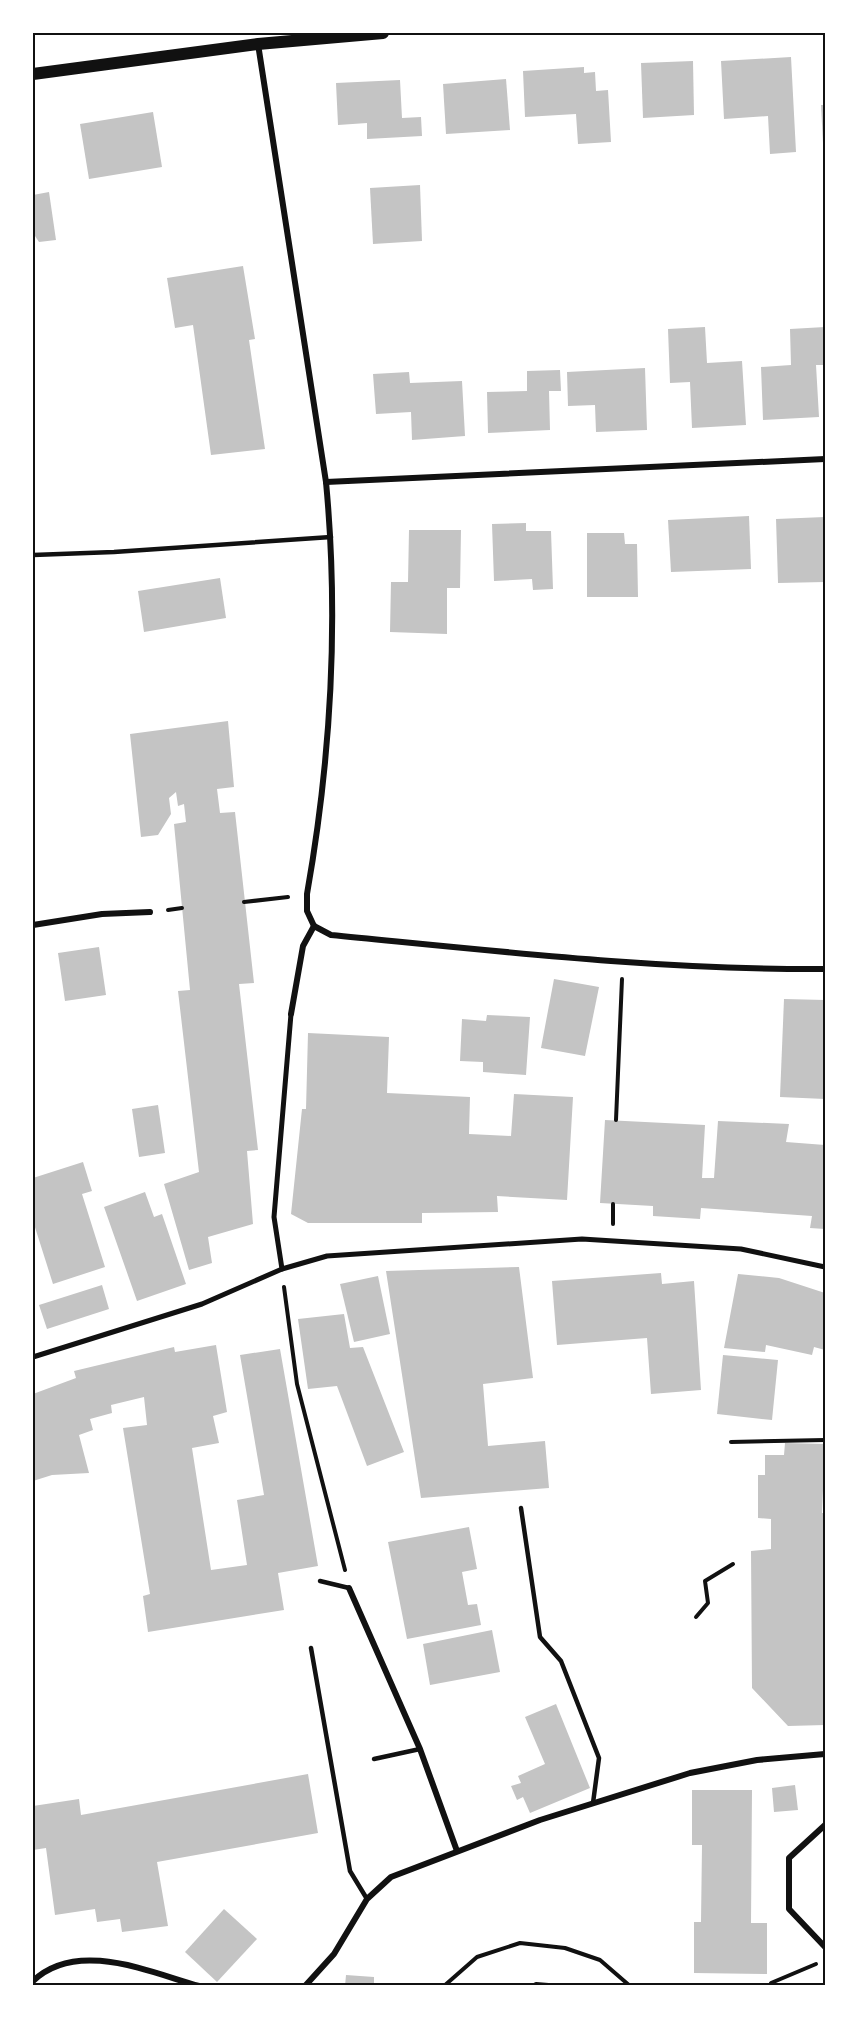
<svg xmlns="http://www.w3.org/2000/svg" width="858" height="2019" font-family="Commissioner,sans-serif">
<style>
.building{fill:#c4c4c4}
.lines{fill:none;stroke-linecap:round;stroke-linejoin:round}
.path{stroke:#111;stroke-width:4}
.service{stroke:#111;stroke-width:4.5}
.pedestrian{stroke:#111;stroke-width:5}
.minor{stroke:#111;stroke-width:6}
.secondary{stroke:#111;stroke-width:12}
.neatline{fill:none;stroke:#111;stroke-width:2}
</style>
<rect width="100%" height="100%" fill="#fff"/>
<g class="building">
<path d="M791,57L796,152L770,154L768,116L724,119L721,61Z"/>
<path d="M693,61L694,115L643,118L641,63Z"/>
<path d="M584,67V73L595,72L596,91L608,90L611,142L578,144L576,114L525,117L523,71Z"/>
<path d="M506,79L510,130L446,134L443,84Z"/>
<path d="M400,80L402,118L421,117L422,136L367,139V123L338,125L336,83Z"/>
<path d="M821,105H825V143H823Z"/>
<path d="M153,112L162,167L89,179L80,124Z"/>
<path d="M420,185L422,241L373,244L370,188Z"/>
<path d="M49,192L56,240L39,242L33,233V195Z"/>
<path d="M243,266L255,339L249,340L265,449L211,455L193,325L175,328L167,278Z"/>
<path d="M705,327L707,363L742,361L746,425L692,428L690,382L670,383L668,329Z"/>
<path d="M825,327V365H816L819,417L763,420L761,367L791,365L790,329Z"/>
<path d="M645,368L647,430L596,432L595,405L568,406L567,372Z"/>
<path d="M560,370L561,391H549L550,430L488,433L487,392L527,391V371Z"/>
<path d="M409,372L410,383L462,381L465,436L412,440L411,412L376,414L373,374Z"/>
<path d="M749,516L751,569L671,572L668,520Z"/>
<path d="M825,517V582L778,583L776,519Z"/>
<path d="M526,523V531H551L553,589L533,590L532,579L494,581L492,524Z"/>
<path d="M409,530H461L460,588H447V634L390,632L391,582H408Z"/>
<path d="M587,533H624L625,544H637L638,597H587Z"/>
<path d="M220,578L226,618L144,632L138,591Z"/>
<path d="M228,721L234,787L217,789L220,813L235,812L254,983L239,984L258,1150L247,1151L253,1224L208,1237L212,1263L189,1270L164,1184L199,1172L178,991L190,990L174,824L186,822L184,804L178,806L176,792L169,798L171,814L158,835L141,837L130,734Z"/>
<path d="M99,947L106,995L65,1001L58,953Z"/>
<path d="M554,979L599,987L585,1056L541,1048Z"/>
<path d="M784,999L825,1000V1099L780,1097Z"/>
<path d="M487,1015L530,1017L526,1075L483,1072V1062L460,1061L462,1019L486,1021Z"/>
<path d="M308,1033L389,1037L387,1093L470,1097L469,1134L511,1136L514,1094L573,1097L567,1200L497,1196L498,1212L422,1213V1223H308L291,1214L302,1109H306Z"/>
<path d="M158,1105L165,1153L139,1157L132,1109Z"/>
<path d="M605,1120L705,1125L702,1178H714L718,1121L789,1124L786,1142L825,1145V1229L810,1228L812,1216L701,1208L700,1219L653,1216V1206L600,1203Z"/>
<path d="M83,1162L92,1191L82,1194L105,1267L53,1284L33,1221V1178Z"/>
<path d="M145,1192L154,1217L162,1214L186,1284L137,1301L104,1207Z"/>
<path d="M519,1267L533,1378L483,1384L488,1446L545,1441L549,1488L421,1498L386,1271Z"/>
<path d="M661,1273L662,1284L694,1281L701,1390L651,1394L647,1338L557,1345L552,1281Z"/>
<path d="M738,1274L779,1278L825,1293V1350L814,1347L812,1355L766,1345L765,1352L724,1348Z"/>
<path d="M378,1276L390,1334L354,1342L340,1284Z"/>
<path d="M102,1285L109,1309L47,1329L39,1305Z"/>
<path d="M344,1314L350,1348L363,1347L404,1452L367,1466L337,1386L308,1389L298,1319Z"/>
<path d="M216,1345L227,1412L213,1416L219,1443L192,1448L211,1570L247,1565L237,1500L264,1495L240,1355L280,1349L318,1566L278,1573L284,1610L148,1632L143,1596L150,1594L123,1428L147,1425L144,1397L111,1405L112,1413L90,1419L93,1430L79,1435L89,1473L52,1475L33,1481V1394L76,1378L74,1371L174,1347L175,1352Z"/>
<path d="M723,1355L778,1360L772,1420L717,1414Z"/>
<path d="M785,1443L825,1444L822,1513H825V1725L788,1726L752,1688L751,1551L771,1549V1519L758,1518V1475H765V1455H784Z"/>
<path d="M469,1527L477,1569L462,1572L468,1605L477,1604L481,1625L407,1639L388,1542Z"/>
<path d="M492,1630L500,1672L430,1685L423,1644Z"/>
<path d="M556,1704L590,1788L530,1813L523,1797L517,1800L511,1786L521,1783L518,1776L545,1764L525,1717Z"/>
<path d="M308,1774L318,1833L157,1862L168,1926L122,1932L120,1919L97,1922L95,1909L55,1915L46,1848L33,1850V1806L79,1799L81,1815Z"/>
<path d="M795,1785L798,1810L774,1812L772,1788Z"/>
<path d="M692,1790H752L751,1923H767V1974L694,1973V1922H701L702,1845H692Z"/>
<path d="M224,1909L257,1939L217,1982L185,1952Z"/>
<path d="M346,1975L374,1977V1986H345Z"/>
</g>
<g class="lines">
<g class="path">
<path d="M244,902L288,897"/>
<path d="M168,910L182,908"/>
<path d="M616,1120L622,979"/>
<path d="M613,1224V1204"/>
<path d="M284,1287L297,1384L345,1570"/>
<path d="M731,1442L825,1440"/>
<path d="M696,1617L708,1603L705,1581L733,1564"/>
<path d="M444,1986L477,1957L520,1943L565,1948L600,1960L630,1986"/>
<path d="M532,1986L536,1984L561,1986"/>
<path d="M772,1986L771,1983L816,1964"/>
</g>
<g class="service">
<path d="M33,555L114,552L331,537"/>
<path d="M521,1508L540,1637L561,1661L599,1758L593,1803"/>
<path d="M320,1581L349,1588"/>
<path d="M311,1648L350,1871L367,1899"/>
<path d="M374,1759L420,1749"/>
</g>
<g class="pedestrian">
<path d="M282,1269L274,1217L291,1014"/>
<path d="M33,1357L202,1304L282,1269L327,1256L582,1239L741,1249L825,1267"/>
</g>
<g class="minor">
<path d="M258,44L326,482C339,620 331,758 307,894V911L314,926"/>
<path d="M326,482L825,459"/>
<path d="M33,925L102,914L150,912"/>
<path d="M314,926L331,935C496,951 660,970 825,969"/>
<path d="M291,1014L303,946L314,926"/>
<path d="M349,1588L420,1749L457,1851"/>
<path d="M825,1825L789,1858V1909L825,1947"/>
<path d="M33,1981C77,1939 149,1972 199,1986"/>
<path d="M305,1986L334,1954L367,1899L391,1877L540,1820L690,1773L757,1760L825,1754"/>
</g>
<path class="secondary" d="M33,74L258,44L383,33"/>
</g>
<rect width="858" height="2019" fill="none" stroke="#ffffff" stroke-width="69"/>
<rect x="34" y="34" width="790" height="1950" class="neatline"/>
</svg>
